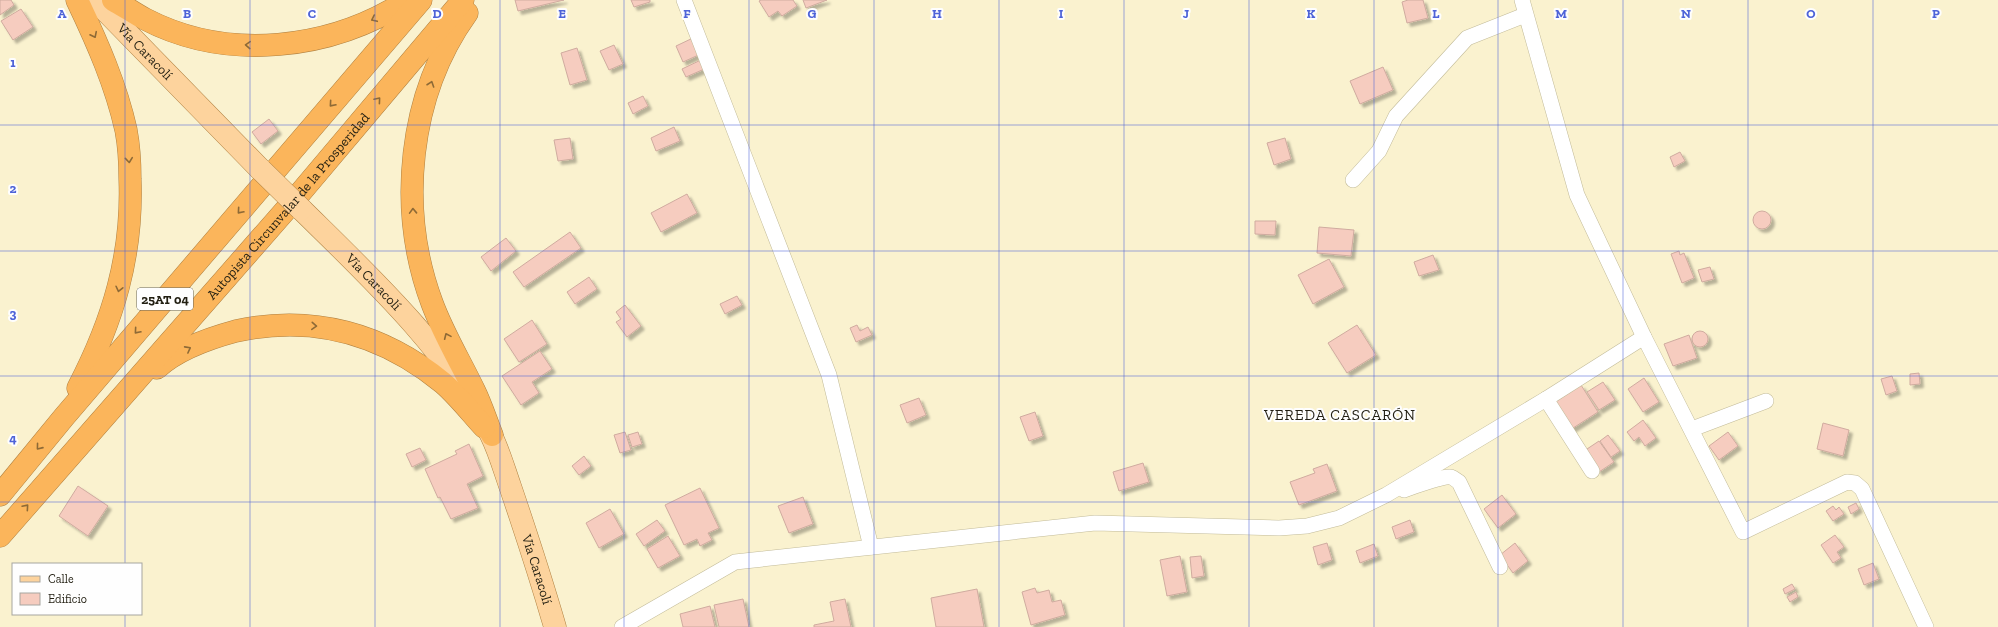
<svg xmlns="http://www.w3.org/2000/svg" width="1998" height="627" font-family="'Zilla Slab',serif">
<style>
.building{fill:#f6ccbf;stroke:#cfab9f;filter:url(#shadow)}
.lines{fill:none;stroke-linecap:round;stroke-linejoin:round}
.street-casing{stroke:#c2bb99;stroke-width:16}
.primary-casing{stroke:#af8041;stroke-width:23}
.highway-casing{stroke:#af8041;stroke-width:23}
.street{stroke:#fff;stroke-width:15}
.primary{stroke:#fdd39d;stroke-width:22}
.highway{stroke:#fbb55b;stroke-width:22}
.primary-bridge-casing{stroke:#af8041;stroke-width:23;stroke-linecap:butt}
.primary-bridge{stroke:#fdd39d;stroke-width:22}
.oneway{stroke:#8e6a36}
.grid{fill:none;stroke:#4e63d8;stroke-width:1;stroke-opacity:0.55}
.labels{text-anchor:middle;stroke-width:4;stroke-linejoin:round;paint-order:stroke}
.shield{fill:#fefefe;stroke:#646259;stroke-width:1}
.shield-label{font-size:13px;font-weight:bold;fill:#221f12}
.street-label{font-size:14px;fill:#221f12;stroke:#fefefe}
.neighbourhood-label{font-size:15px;letter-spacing:1px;fill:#221f12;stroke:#fefefe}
.grid-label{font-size:13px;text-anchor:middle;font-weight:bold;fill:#4e63d8;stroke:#fefefe;stroke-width:4;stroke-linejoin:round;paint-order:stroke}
</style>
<defs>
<filter id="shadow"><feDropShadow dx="3.5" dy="3.5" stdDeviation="1" flood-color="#0004"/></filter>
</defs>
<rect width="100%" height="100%" fill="#faf2cf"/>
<g class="building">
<path d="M0,0H11L14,5L0,15Z"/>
<path d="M515,0H564L518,11Z"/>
<path d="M631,0H650V2L634,7Z"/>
<path d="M761,0H793L797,6L782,16L778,11L769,17L759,1Z"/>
<path d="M803,0H827L806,8Z"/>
<path d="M1408,0H1423L1428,18L1407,23L1402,2Z"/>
<path d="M21,9L33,27L13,40L1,21Z"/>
<path d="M695,37L703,53L683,62L676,46Z"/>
<path d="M614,45L623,64L609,70L600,51Z"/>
<path d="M577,48L587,80L570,85L561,53Z"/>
<path d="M705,58L709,67L686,77L682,69Z"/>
<path d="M1383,67L1393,90L1360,104L1350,81Z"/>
<path d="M643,96L648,106L633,114L628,103Z"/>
<path d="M269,119L278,131L261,144L252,132Z"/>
<path d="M674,127L680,141L656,151L651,138Z"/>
<path d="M570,138L573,159L558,161L554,140Z"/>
<path d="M1285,138L1291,159L1274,165L1267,143Z"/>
<path d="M1680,152L1685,161L1674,167L1670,157Z"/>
<path d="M687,194L697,213L661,232L651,213Z"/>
<circle cx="1762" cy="220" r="9"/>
<path d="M1255,221H1276L1275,235L1255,234Z"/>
<path d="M1319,227L1354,230L1351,256L1317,253Z"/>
<path d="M570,232L581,248L524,287L513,272Z"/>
<path d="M506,238L516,251L491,271L481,257Z"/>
<path d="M1679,251L1680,255L1684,253L1694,278L1682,283L1671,254Z"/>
<path d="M1433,255L1439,270L1419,276L1414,262Z"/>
<path d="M1329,259L1344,287L1313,304L1298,275Z"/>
<path d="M1710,267L1714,279L1702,282L1698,270Z"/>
<path d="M589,277L597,289L575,304L567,292Z"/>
<path d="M737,296L742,305L725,314L720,304Z"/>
<path d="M625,305L641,326L627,337L616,322L621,319L616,312Z"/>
<path d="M532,320L547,344L519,362L504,339Z"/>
<path d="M857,325L860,331L868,327L872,335L856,342L850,328Z"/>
<path d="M1357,325L1376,355L1347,373L1328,343Z"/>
<circle cx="1700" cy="339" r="8"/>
<path d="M1689,335L1697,358L1673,366L1664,344Z"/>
<path d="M540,351L552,369L532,382L539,393L521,405L502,376Z"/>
<path d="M1919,373L1920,384L1910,385V374Z"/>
<path d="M1892,376L1897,391L1886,395L1881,379Z"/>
<path d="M1644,378L1659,402L1643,412L1628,389Z"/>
<path d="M1603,382L1615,400L1599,410L1587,392Z"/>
<path d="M1581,385L1598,412L1570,430L1552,404Z"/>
<path d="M919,398L926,415L907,423L900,405Z"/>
<path d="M1035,412L1043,436L1029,441L1020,417Z"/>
<path d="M1643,420L1656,438L1645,446L1639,437L1634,441L1627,432Z"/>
<path d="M1823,423L1849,430L1843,456L1817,449Z"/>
<path d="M625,432L631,450L620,453L614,435Z"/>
<path d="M638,432L642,444L632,447L628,435Z"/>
<path d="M1728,432L1738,446L1719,460L1709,446Z"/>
<path d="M1608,435L1620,451L1611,457L1600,441Z"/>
<path d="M1599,441L1614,462L1599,472L1584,451Z"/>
<path d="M469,444L483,476L467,484L478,508L451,519L440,497L438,498L425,469L457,454L455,451Z"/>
<path d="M420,448L426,460L412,467L406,454Z"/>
<path d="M584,456L591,466L579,475L572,466Z"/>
<path d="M1143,463L1149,482L1119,491L1113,472Z"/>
<path d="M1327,464L1337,491L1299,505L1290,482L1315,473L1313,469Z"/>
<path d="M78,486L108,506L88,536L59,516Z"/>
<path d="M700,488L719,528L708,533L712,540L700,546L697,539L684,545L665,505Z"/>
<path d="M1502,495L1516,514L1498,528L1484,509Z"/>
<path d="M803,497L813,524L789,533L778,506Z"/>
<path d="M1856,503L1859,509L1851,514L1848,507Z"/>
<path d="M1833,506L1836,510L1839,507L1844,514L1833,521L1826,511Z"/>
<path d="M610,509L624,534L599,548L586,523Z"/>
<path d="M657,520L665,531L644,546L636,534Z"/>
<path d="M1410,520L1414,532L1396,539L1392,527Z"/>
<path d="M1835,535L1844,547L1837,552L1841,558L1833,563L1821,545Z"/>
<path d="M668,536L680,556L658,568L647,549Z"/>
<path d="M1327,543L1332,560L1318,565L1313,547Z"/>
<path d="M1515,543L1528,561L1513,573L1500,555Z"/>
<path d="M1374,544L1378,556L1360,563L1356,551Z"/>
<path d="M1180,556L1187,592L1167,596L1160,560Z"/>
<path d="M1201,556L1204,576L1192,578L1190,557Z"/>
<path d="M1873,563L1879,579L1864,585L1858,569Z"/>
<path d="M1792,584L1795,589L1785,594L1783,589Z"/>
<path d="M1035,588L1037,593L1049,590L1052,602L1061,600L1065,615L1031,625L1022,592Z"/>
<path d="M977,589L984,627H936L931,598Z"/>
<path d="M1796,592L1798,597L1790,602L1787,597Z"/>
<path d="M743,599L749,627H719L714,605Z"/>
<path d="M845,599L851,627H814V625L834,621L830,602Z"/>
<path d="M710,606L715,627H683L680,614Z"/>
</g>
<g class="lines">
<defs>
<g id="street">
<path d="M684,0L829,375L871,547"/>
<path d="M1522,0L1577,195L1644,337L1743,532L1847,482L1855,483L1862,489L1926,627"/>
<path d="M1353,180L1379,151L1396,116L1467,38L1525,15"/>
<path d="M1546,399L1592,471"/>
<path d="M1692,429L1766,401"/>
<path d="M1404,490C1412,487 1446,475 1451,477C1454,478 1457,481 1459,482L1500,567"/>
<path d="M622,627L735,562L1095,523L1279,528L1307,526L1339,518L1386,495L1546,399L1644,337"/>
</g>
<g id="primary">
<path id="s1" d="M95,0L261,170"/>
<path id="s2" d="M301,209C367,274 450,351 491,435C499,451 504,469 510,486C526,533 541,579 555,627"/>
</g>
<g id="highway">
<path d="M77,0C97,42 116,85 126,130C129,146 130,163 130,179C133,255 113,321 78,388"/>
<path d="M113,0C124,6 134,13 145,19C228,62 331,50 408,0"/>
<path d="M467,13C408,95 397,209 432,303C443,333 460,361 474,390C481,404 486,420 492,435"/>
<path d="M157,368C178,349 210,338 236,331C313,314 383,334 443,383C458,396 471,413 484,427"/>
<path d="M0,495L64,417L421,0"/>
<path id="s3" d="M0,536L290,205L463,0"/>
</g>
</defs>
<use href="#street" class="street-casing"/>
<use href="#primary" class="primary-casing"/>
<use href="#highway" class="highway-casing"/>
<use href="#street" class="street"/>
<use href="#primary" class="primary"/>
<use href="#highway" class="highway"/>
<defs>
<path id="primary-bridge" d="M261,170L301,209"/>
</defs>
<use href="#primary-bridge" class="primary-bridge-casing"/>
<use href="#primary-bridge" class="primary-bridge"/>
</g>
<defs><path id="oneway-chevron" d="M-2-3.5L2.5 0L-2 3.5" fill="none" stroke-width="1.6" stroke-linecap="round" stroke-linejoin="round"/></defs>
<g class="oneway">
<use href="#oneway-chevron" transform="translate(374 19) rotate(155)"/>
<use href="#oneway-chevron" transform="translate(94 35) rotate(64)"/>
<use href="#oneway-chevron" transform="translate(248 45) rotate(-177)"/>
<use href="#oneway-chevron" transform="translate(431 84) rotate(-71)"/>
<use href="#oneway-chevron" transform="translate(378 100) rotate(-50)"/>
<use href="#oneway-chevron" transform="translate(332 104) rotate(131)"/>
<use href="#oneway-chevron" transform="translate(129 160) rotate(84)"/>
<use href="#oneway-chevron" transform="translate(240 211) rotate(131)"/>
<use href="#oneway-chevron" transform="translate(413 211) rotate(-92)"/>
<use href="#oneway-chevron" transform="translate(119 289) rotate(103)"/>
<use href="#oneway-chevron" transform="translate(314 326) rotate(4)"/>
<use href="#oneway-chevron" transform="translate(137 331) rotate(131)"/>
<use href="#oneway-chevron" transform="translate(447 336) rotate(-114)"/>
<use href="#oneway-chevron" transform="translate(188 349) rotate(-28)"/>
<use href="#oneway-chevron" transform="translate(39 447) rotate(129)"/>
<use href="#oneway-chevron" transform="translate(26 507) rotate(-49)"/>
</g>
<path class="grid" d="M125,0V564M250,0V627M375,0V627M500,0V627M624,0V627M749,0V627M874,0V627M999,0V627M1124,0V627M1249,0V627M1374,0V627M1498,0V627M1623,0V627M1748,0V627M1873,0V627M0,125H1998M0,251H1998M0,376H1998M0,502H1998M125,614V627"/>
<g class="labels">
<rect class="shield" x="137" y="288" width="56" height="22" rx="3"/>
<g class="shield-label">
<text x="165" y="304">25AT 04</text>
</g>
<g class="street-label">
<text dy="5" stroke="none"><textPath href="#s1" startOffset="72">Vía Caracolí</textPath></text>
<text dy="5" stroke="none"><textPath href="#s3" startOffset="438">Autopista Circunvalar de la Prosperidad</textPath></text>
<text dy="5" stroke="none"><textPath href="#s2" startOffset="103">Vía Caracolí</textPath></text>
<text dy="5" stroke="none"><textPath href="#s2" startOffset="439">Vía Caracolí</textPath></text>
</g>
<g class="neighbourhood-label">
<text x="1340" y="420">VEREDA CASCARÓN</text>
</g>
</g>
<g class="grid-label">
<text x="62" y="18">A</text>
<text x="187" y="18">B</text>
<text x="312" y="18">C</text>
<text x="437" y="18">D</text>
<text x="562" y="18">E</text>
<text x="687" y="18">F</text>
<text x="812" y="18">G</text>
<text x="937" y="18">H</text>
<text x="1061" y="18">I</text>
<text x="1186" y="18">J</text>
<text x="1311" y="18">K</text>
<text x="1436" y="18">L</text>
<text x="1561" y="18">M</text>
<text x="1686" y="18">N</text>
<text x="1811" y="18">O</text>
<text x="1936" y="18">P</text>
<text x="13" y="67">1</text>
<text x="13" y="193">2</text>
<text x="13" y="318">3</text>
<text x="13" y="443">4</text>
</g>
<rect x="12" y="563" width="130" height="52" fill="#fefefe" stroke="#a6a5a0"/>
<rect x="20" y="576" width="20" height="6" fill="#fdd39d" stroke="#a6a5a0"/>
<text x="48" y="583" font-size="12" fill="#221f12">Calle</text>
<rect x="20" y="593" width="20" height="12" fill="#f6ccbf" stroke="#a6a5a0"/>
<text x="48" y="603" font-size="12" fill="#221f12">Edificio</text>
</svg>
